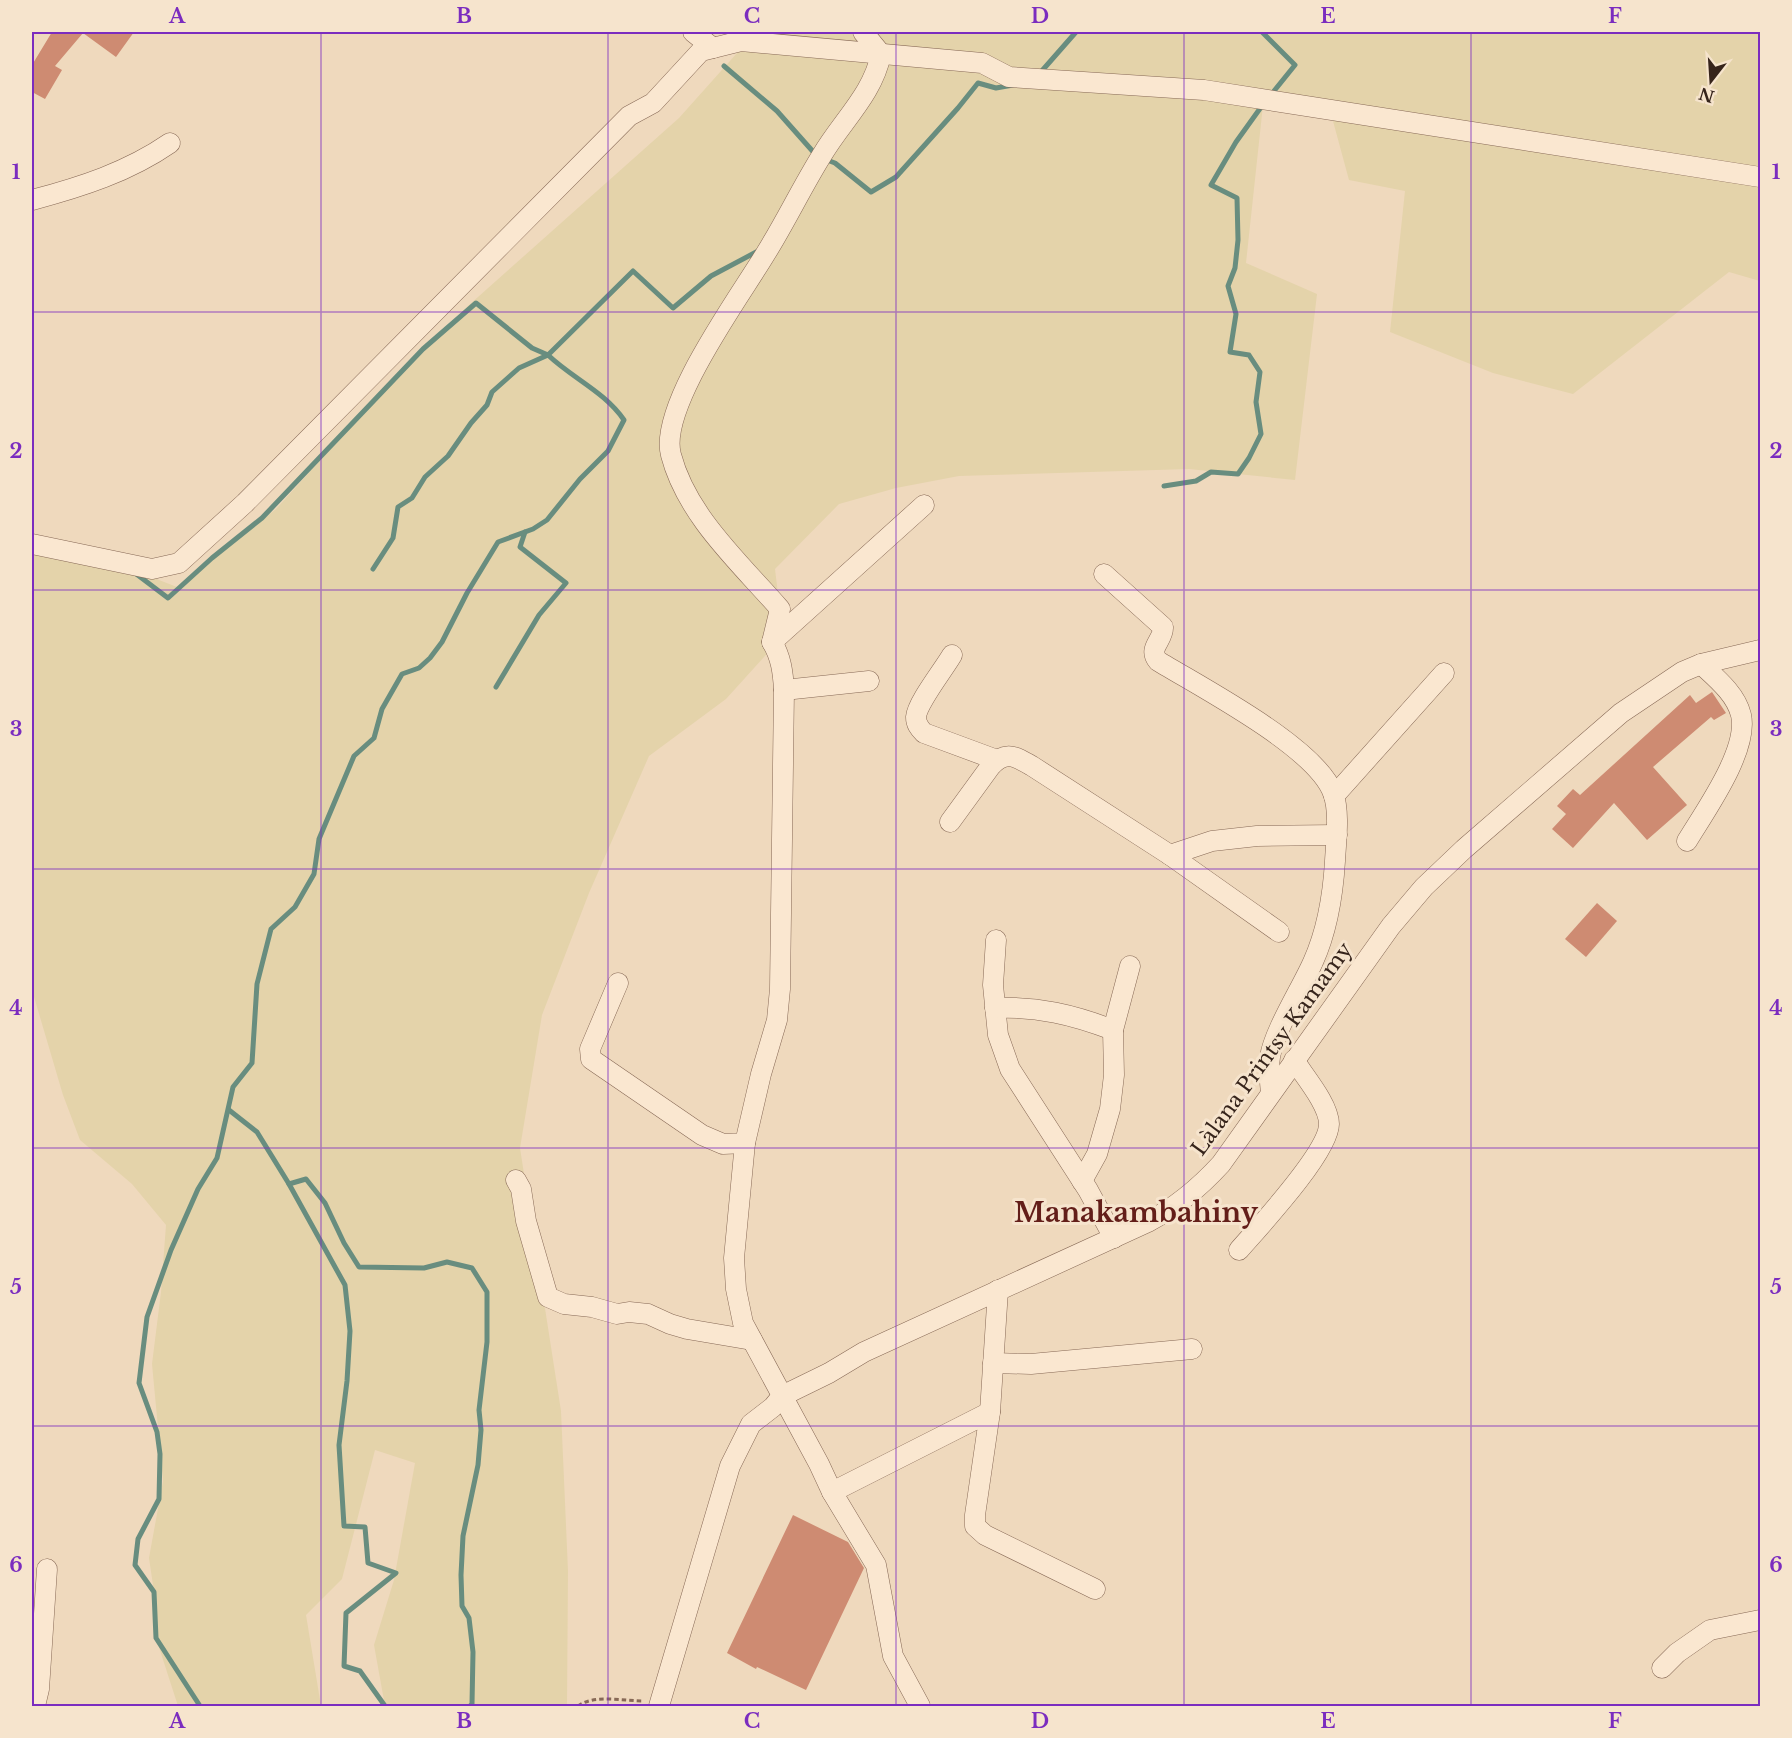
<svg xmlns="http://www.w3.org/2000/svg" width="1792" height="1738" font-family="'Libre Baskerville',serif">
<style>
.farmland{fill:#e4d3aa}
.lines{fill:none;stroke-linecap:round;stroke-linejoin:round}
.stream{stroke:#688d7f;stroke-width:5}
.building{fill:#ce8b72}
.minor-casing{stroke:#876956;stroke-width:21}
.path{stroke:#876956;stroke-width:3;stroke-dasharray:4.5 3;stroke-linecap:butt}
.minor{stroke:#fae7d0;stroke-width:20}
.grid{fill:none;stroke:#7b2cbf;stroke-width:1.5;stroke-opacity:0.55}
.labels{text-anchor:middle;stroke-width:6;stroke-linejoin:round;paint-order:stroke}
.street-label{font-size:21px;fill:#36241b;stroke:#f6e4cd}
.district-label{font-size:27px;font-weight:bold;fill:#631e19;stroke:#f6e4cd}
.neatline{fill:none;stroke:#7b2cbf;stroke-width:2}
.grid-label{font-size:20px;text-anchor:middle;font-weight:bold;fill:#7b2cbf}
</style>
<rect width="100%" height="100%" fill="#efd9bd"/>
<path class="farmland" d="M759,32H1760V281L1729,272L1573,394L1493,373L1390,332L1405,191L1349,180L1330,110L1263,105L1246,263L1317,294L1295,480L1189,469L959,476L896,488L839,504L775,569L783,636L726,699L649,756L589,893L542,1015L520,1148L561,1411L568,1571L567,1706H385L374,1645L394,1580L415,1463L375,1450L342,1579L306,1615L321,1706H178L156,1638L154,1592L149,1558L163,1481L152,1364L161,1292L166,1225L132,1184L80,1140L63,1095L32,990V553L77,548L177,587L276,509L375,400L469,305L679,118L746,43Z"/>
<g class="lines">
<g class="stream">
<path d="M1262,32L1295,65L1270,96"/>
<path d="M724,66L777,111L816,155"/>
<path d="M1040,73L1076,32"/>
<path d="M824,159L835,163L871,192L896,177L958,108L978,83L996,88L1013,85"/>
<path d="M1164,486L1196,481L1211,472L1238,474L1249,458L1261,434L1256,402L1260,372L1249,355L1230,352L1236,314L1228,286L1235,268L1238,240L1237,198L1211,185L1236,142L1264,103"/>
<path d="M373,569L393,538L398,507L412,498L425,477L448,456L471,423L487,405L492,392L519,368L548,355"/>
<path d="M135,573L168,598L212,558L262,518L423,349L476,303L532,348L548,355"/>
<path d="M496,687L539,615L566,583L520,547L525,532"/>
<path d="M229,1110L257,1132L289,1184L306,1179L325,1203L344,1243L359,1267L424,1268L447,1262L472,1268L487,1292V1342L479,1410L481,1430L478,1465L463,1536L461,1575L462,1606L469,1618L473,1652L472,1704L470,1706"/>
<path d="M289,1184L345,1285L350,1331L347,1381L339,1445L344,1526L365,1527L368,1563L396,1573L346,1613L344,1666L360,1671L385,1706"/>
<path d="M200,1706L156,1638L154,1592L135,1565L138,1539L159,1499L160,1454L157,1432L139,1383L147,1317L171,1250L198,1189L217,1158L233,1087L252,1063L257,984L271,929L295,907L314,874L319,839L354,756L374,738L382,709L402,674L419,668L430,658L442,642L467,593L498,542L533,529L547,520L580,479L608,451L624,420C605,392 572,378 548,355L633,271L673,308L711,276L760,250"/>
</g>
</g>
<g class="building">
<path d="M52,32H134L116,57L83,33L55,66L62,70L45,99L32,92V65Z"/>
<path d="M1712,692L1726,713L1714,720L1711,717L1653,767L1687,805L1647,840L1614,803L1573,848L1552,829L1566,814L1557,806L1573,789L1580,795L1690,695L1696,703Z"/>
<path d="M1597,903L1617,921L1586,957L1565,939Z"/>
<path d="M793,1515L848,1542L864,1568L806,1690L757,1667L756,1669L727,1653Z"/>
</g>
<g class="lines">
<defs>
<g id="minor">
<path d="M693,32L713,48"/>
<path d="M863,32L881,54C873,94 842,121 822,155C802,187 786,221 766,253C741,295 658,407 671,455C687,516 740,563 780,609L772,642C781,657 783,672 784,690L869,681"/>
<path d="M32,200C81,187 128,172 170,143"/>
<path d="M32,544L152,569L179,563L245,503L629,116L653,103L701,51L741,41L982,63L1009,77L1204,90L1760,177"/>
<path d="M1104,574L1163,627C1164,640 1147,648 1158,661C1202,688 1316,747 1333,793C1340,811 1336,842 1335,861C1333,895 1327,931 1313,962C1301,989 1274,1031 1270,1057C1268,1069 1270,1082 1271,1093"/>
<path d="M772,642L924,505"/>
<path d="M952,655C944,669 917,703 916,717C916,724 919,728 924,733L997,760"/>
<path d="M1334,796L1444,673"/>
<path d="M950,822L990,767C1005,750 1015,756 1032,766L1170,855L1212,841L1257,836L1337,835"/>
<path d="M1687,841C1705,811 1749,750 1741,715C1736,694 1716,678 1701,664"/>
<path d="M1170,855L1279,932"/>
<path d="M996,940L993,985L998,1035L1010,1069L1088,1190L1114,1238"/>
<path d="M618,983L590,1049L591,1059L702,1135L723,1144L745,1143L761,1074L777,1020L780,989L784,690"/>
<path d="M995,1008C1037,1006 1074,1015 1113,1030"/>
<path d="M745,1143L734,1258L736,1289L743,1323L819,1464L832,1492L876,1565L893,1656L920,1706"/>
<path d="M516,1180L521,1189L526,1221L548,1297L564,1304L592,1307L617,1314L629,1312L648,1314L670,1324L687,1329L752,1340"/>
<path d="M1082,1181L1097,1154L1110,1109L1114,1075L1113,1030L1130,966"/>
<path d="M1239,1250C1259,1227 1329,1152 1329,1124C1329,1105 1305,1077 1294,1060"/>
<path d="M993,1363L1031,1364L1192,1349"/>
<path d="M990,1412L998,1290"/>
<path d="M832,1492L990,1412L975,1515V1526L985,1535L1095,1589"/>
<path d="M1662,1668L1677,1653L1710,1630L1760,1620"/>
<path d="M35,1706L39,1689L47,1569"/>
<path d="M659,1706L730,1466L751,1424L773,1407L782,1396L829,1373L864,1352L1148,1222C1176,1207 1200,1187 1221,1164L1391,926L1424,887L1464,849L1621,713L1682,672L1701,664L1760,650"/>
</g>
</defs>
<use href="#minor" class="minor-casing"/>
<path class="path" d="M578,1706C594,1694 624,1701 643,1701"/>
<use href="#minor" class="minor"/>
</g>
<path class="grid" d="M321,32V1706M608,32V1706M896,32V1706M1184,32V1706M1471,32V1706M32,312H1760M32,590H1760M32,869H1760M32,1148H1760M32,1426H1760"/>
<g class="labels">
<g class="street-label">
<text transform="translate(1272 1049) rotate(-54)" y="7">Làlana Printsy Kamamy</text>
</g>
<g class="district-label">
<text x="1136" y="1222">Manakambahiny</text>
</g>
</g>
<rect width="1792" height="1738" fill="none" stroke="#f6e4cd" stroke-width="66"/>
<g transform="translate(1711 81) rotate(197)" stroke="#f6e4cd" stroke-width="4.5" paint-order="stroke">
<path d="M0-4.5L10 22L0 15L-10 22Z" fill="#36241b"/>
<text y="-9" font-size="16" font-weight="bold" text-anchor="middle" fill="#36241b">N</text>
</g>
<rect x="33" y="33" width="1726" height="1672" class="neatline"/>
<g class="grid-label">
<text x="177" y="23">A</text>
<text x="464" y="23">B</text>
<text x="752" y="23">C</text>
<text x="1040" y="23">D</text>
<text x="1328" y="23">E</text>
<text x="1615" y="23">F</text>
<text x="16" y="179">1</text>
<text x="1776" y="179">1</text>
<text x="16" y="458">2</text>
<text x="1776" y="458">2</text>
<text x="16" y="736">3</text>
<text x="1776" y="736">3</text>
<text x="16" y="1015">4</text>
<text x="1776" y="1015">4</text>
<text x="16" y="1294">5</text>
<text x="1776" y="1294">5</text>
<text x="16" y="1572">6</text>
<text x="1776" y="1572">6</text>
<text x="177" y="1728">A</text>
<text x="464" y="1728">B</text>
<text x="752" y="1728">C</text>
<text x="1040" y="1728">D</text>
<text x="1328" y="1728">E</text>
<text x="1615" y="1728">F</text>
</g>
</svg>
